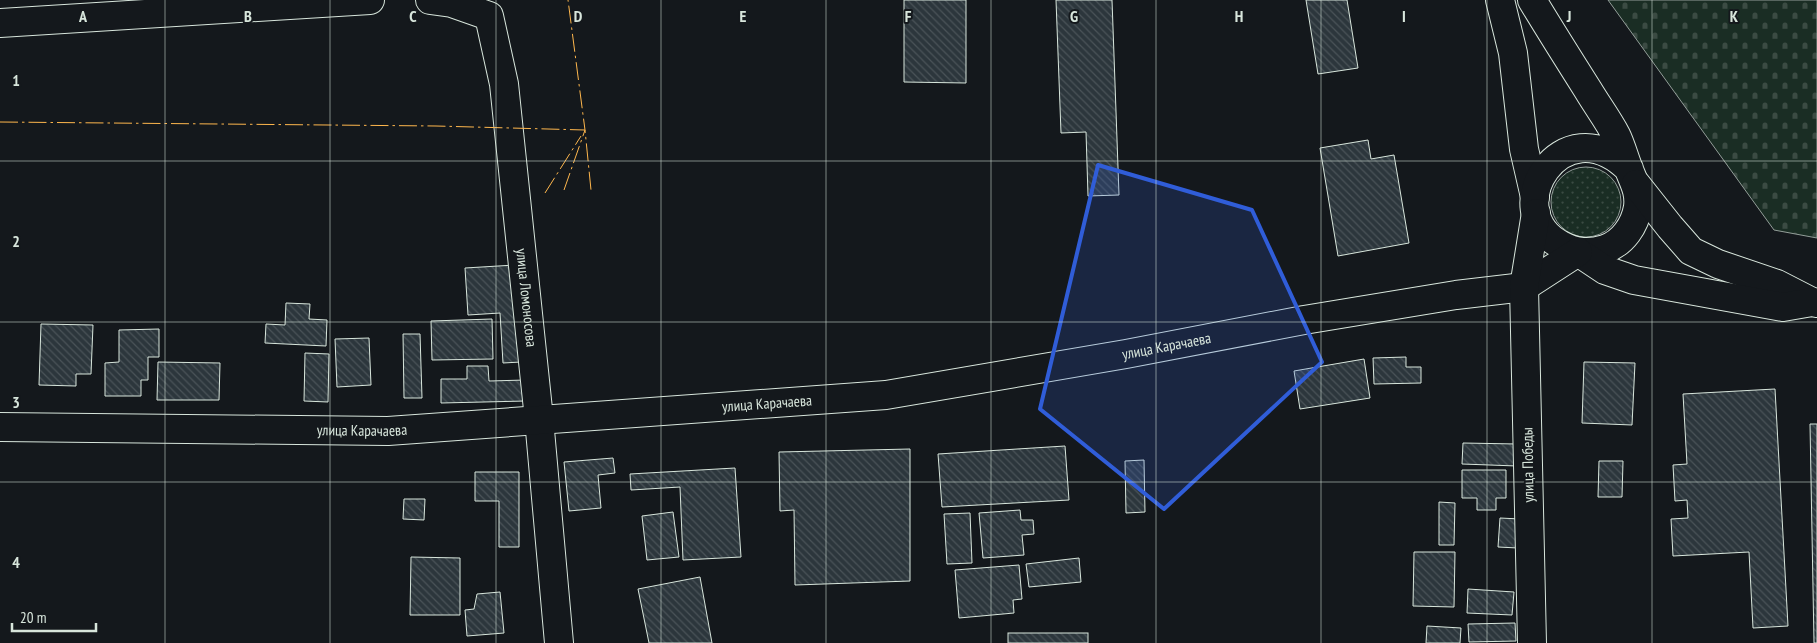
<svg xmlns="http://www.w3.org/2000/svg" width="1817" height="643" font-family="'PT Sans Narrow',sans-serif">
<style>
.grass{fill:url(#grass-dots);stroke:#939e99}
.cemetery{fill:url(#cemetery-stones);stroke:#939e99}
.building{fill:url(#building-back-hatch);stroke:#d8e6dc}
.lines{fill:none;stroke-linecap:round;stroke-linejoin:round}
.minor-casing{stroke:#d8e6dc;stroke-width:30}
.minor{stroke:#14181c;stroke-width:28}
.power{stroke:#ffb74d;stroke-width:1;stroke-dasharray:18 4 2.5 4;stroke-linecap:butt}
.marked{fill:#305dd8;fill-opacity:0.2;stroke:#305dd8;stroke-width:4;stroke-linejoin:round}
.grid{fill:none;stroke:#d8e6dc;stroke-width:1;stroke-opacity:0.55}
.labels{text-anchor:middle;stroke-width:4;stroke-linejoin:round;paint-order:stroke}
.street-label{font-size:15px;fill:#d8e6dc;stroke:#14181c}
.grid-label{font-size:16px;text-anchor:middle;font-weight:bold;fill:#d8e6dc;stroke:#14181c;stroke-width:4;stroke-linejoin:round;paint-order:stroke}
</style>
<defs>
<pattern id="grass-dots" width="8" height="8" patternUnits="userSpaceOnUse" patternTransform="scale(1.25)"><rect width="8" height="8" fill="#1a2d24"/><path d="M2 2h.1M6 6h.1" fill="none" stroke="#3b4b43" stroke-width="1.8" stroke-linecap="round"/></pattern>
<pattern id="cemetery-stones" width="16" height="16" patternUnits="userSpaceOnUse" patternTransform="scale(1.25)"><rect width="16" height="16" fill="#1a2d24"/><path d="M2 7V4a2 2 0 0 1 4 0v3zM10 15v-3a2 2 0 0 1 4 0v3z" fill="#3b4b43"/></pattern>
<pattern id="building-back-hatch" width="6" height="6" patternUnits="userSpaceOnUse" patternTransform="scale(1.25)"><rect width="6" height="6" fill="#2c363c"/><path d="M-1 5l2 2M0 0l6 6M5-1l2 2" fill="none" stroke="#4a5358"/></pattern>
</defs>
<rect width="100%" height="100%" fill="#14181c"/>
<circle class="grass" cx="1586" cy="202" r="35"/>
<path class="cemetery" d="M1608,0H1817V238L1774,230Z"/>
<g class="building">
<path d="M904,0H966V83L904,82Z"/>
<path d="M1056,0H1112L1119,195L1088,196L1086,132L1061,133Z"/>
<path d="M1306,0H1347L1358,68L1318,74Z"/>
<path d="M1368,140L1371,159L1394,155L1409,243L1338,256L1320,148Z"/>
<path d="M515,265L521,362L503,363L500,313L468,315L465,268Z"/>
<path d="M286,303L310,304L309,319L327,320L326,346L265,343L266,324L285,325Z"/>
<path d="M492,319L493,359L432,360L431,321Z"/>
<path d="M41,324L93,325L91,374H76V386L39,385Z"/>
<path d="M159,329V357H148V380H141V396H105V363L119,362V330Z"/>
<path d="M403,334H420L422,398H404Z"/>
<path d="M369,338L371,385L337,387L335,339Z"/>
<path d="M305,353L329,354L328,402L304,401Z"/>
<path d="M1406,357V367H1421V383L1374,384L1373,358Z"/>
<path d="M1364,359L1370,398L1300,409L1294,371Z"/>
<path d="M158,362L220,363L219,400H157Z"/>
<path d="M1584,362L1635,363L1632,425L1582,423Z"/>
<path d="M467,366H488L489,381L526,380V401L441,403V379H467Z"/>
<path d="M1775,389L1788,626L1753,628L1749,552L1673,556L1671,519L1688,518L1687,500L1675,501L1673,465L1687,464L1683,394Z"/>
<path d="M1810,424H1817V643H1814Z"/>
<path d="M1463,443L1517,444V466L1462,464Z"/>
<path d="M1065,446L1069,500L942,507L938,454Z"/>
<path d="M910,449V581L795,585L794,510L780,511L779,452Z"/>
<path d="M613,458L615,473L598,475L601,508L569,511L564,462Z"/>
<path d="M1144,460L1145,512L1126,513L1125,461Z"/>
<path d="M1599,461H1623L1622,497H1598Z"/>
<path d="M735,468L741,557L683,560L680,487L631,490L630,474Z"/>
<path d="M1462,470H1506V498H1496V510H1477V498H1462Z"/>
<path d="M475,472H519V547H499V501H475Z"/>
<path d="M404,499H425L424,520L403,519Z"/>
<path d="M1439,502L1455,503L1454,545H1439Z"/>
<path d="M1020,510L1021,520H1033L1034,534L1022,535L1024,555L983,558L979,513Z"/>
<path d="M673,512L679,557L647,560L642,516Z"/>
<path d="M970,513L972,563L947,564L944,514Z"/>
<path d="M1500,518L1520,519L1518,548L1498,547Z"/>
<path d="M1414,552H1455L1454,607L1413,606Z"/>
<path d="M411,557L460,558V615H410Z"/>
<path d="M1079,558L1081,582L1029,587L1026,564Z"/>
<path d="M1019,565L1022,599L1013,600L1014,613L959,618L955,570Z"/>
<path d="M700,577L712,643H649L638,589Z"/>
<path d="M1468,589L1514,592L1512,615L1467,613Z"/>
<path d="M500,592L504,633L467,636L465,610L474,609L477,594Z"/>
<path d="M1515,623L1516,641L1469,642L1468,624Z"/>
<path d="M1427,626L1461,628L1460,643H1426Z"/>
<rect x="1008" y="633" width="80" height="10"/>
</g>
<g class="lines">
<defs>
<g id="minor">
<path id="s1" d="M430,0L452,3L489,16L504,84L539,419L559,643"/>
<path d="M1500,0L1513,53L1524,149L1535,197"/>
<path d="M1532,0C1550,30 1569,60 1588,90C1597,105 1608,120 1616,135C1621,145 1624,157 1628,167C1633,181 1640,191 1638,207C1635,225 1623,243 1605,249C1589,254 1576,253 1561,245C1496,211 1562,103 1629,169"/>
<path d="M0,23L370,0"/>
<path d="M1636,184L1670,227L1691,251L1718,264L1777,284L1812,302"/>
<path d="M1578,252L1605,270L1634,280L1783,307L1812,302L1817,303"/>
<path id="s2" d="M0,427L388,431L886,395L1126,354L1304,320L1456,295L1524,287L1578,252"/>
<path d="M1532,643L1524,287L1536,213"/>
</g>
</defs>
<use href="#minor" class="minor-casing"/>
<use href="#minor" class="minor"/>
<g class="power">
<path d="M0,122L436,126L585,130L591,190"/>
<path d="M564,190L585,130L568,0"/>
<path d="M545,193L581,136"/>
</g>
</g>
<path class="marked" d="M1098,165L1252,210L1322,362L1164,509L1040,409Z"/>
<path class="grid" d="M165,0V643M330,0V643M496,0V643M661,0V643M826,0V643M991,0V643M1156,0V643M1321,0V643M1487,0V643M1652,0V643M0,161H1817M0,322H1817M0,482H1817"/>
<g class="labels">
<g class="street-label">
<text dy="5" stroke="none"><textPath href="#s1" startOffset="346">улица Ломоносова</textPath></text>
<text dy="5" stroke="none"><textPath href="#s2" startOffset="1172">улица Карачаева</textPath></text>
<text dy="5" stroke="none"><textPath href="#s2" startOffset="768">улица Карачаева</textPath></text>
<text dy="5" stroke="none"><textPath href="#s2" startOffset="362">улица Карачаева</textPath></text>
<text transform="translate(1528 465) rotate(-91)" y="5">улица Победы</text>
</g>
</g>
<g class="grid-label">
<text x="83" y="22">A</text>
<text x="248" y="22">B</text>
<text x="413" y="22">C</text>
<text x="578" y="22">D</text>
<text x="743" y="22">E</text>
<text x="908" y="22">F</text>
<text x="1074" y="22">G</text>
<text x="1239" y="22">H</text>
<text x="1404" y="22">I</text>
<text x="1569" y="22">J</text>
<text x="1734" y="22">K</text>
<text x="16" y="86">1</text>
<text x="16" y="247">2</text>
<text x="16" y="408">3</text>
<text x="16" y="568">4</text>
</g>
<path d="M12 623v8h84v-8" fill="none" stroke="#d8e6dc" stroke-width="2.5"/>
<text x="20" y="623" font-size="15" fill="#d8e6dc" stroke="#14181c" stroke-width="4" paint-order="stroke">20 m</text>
</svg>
